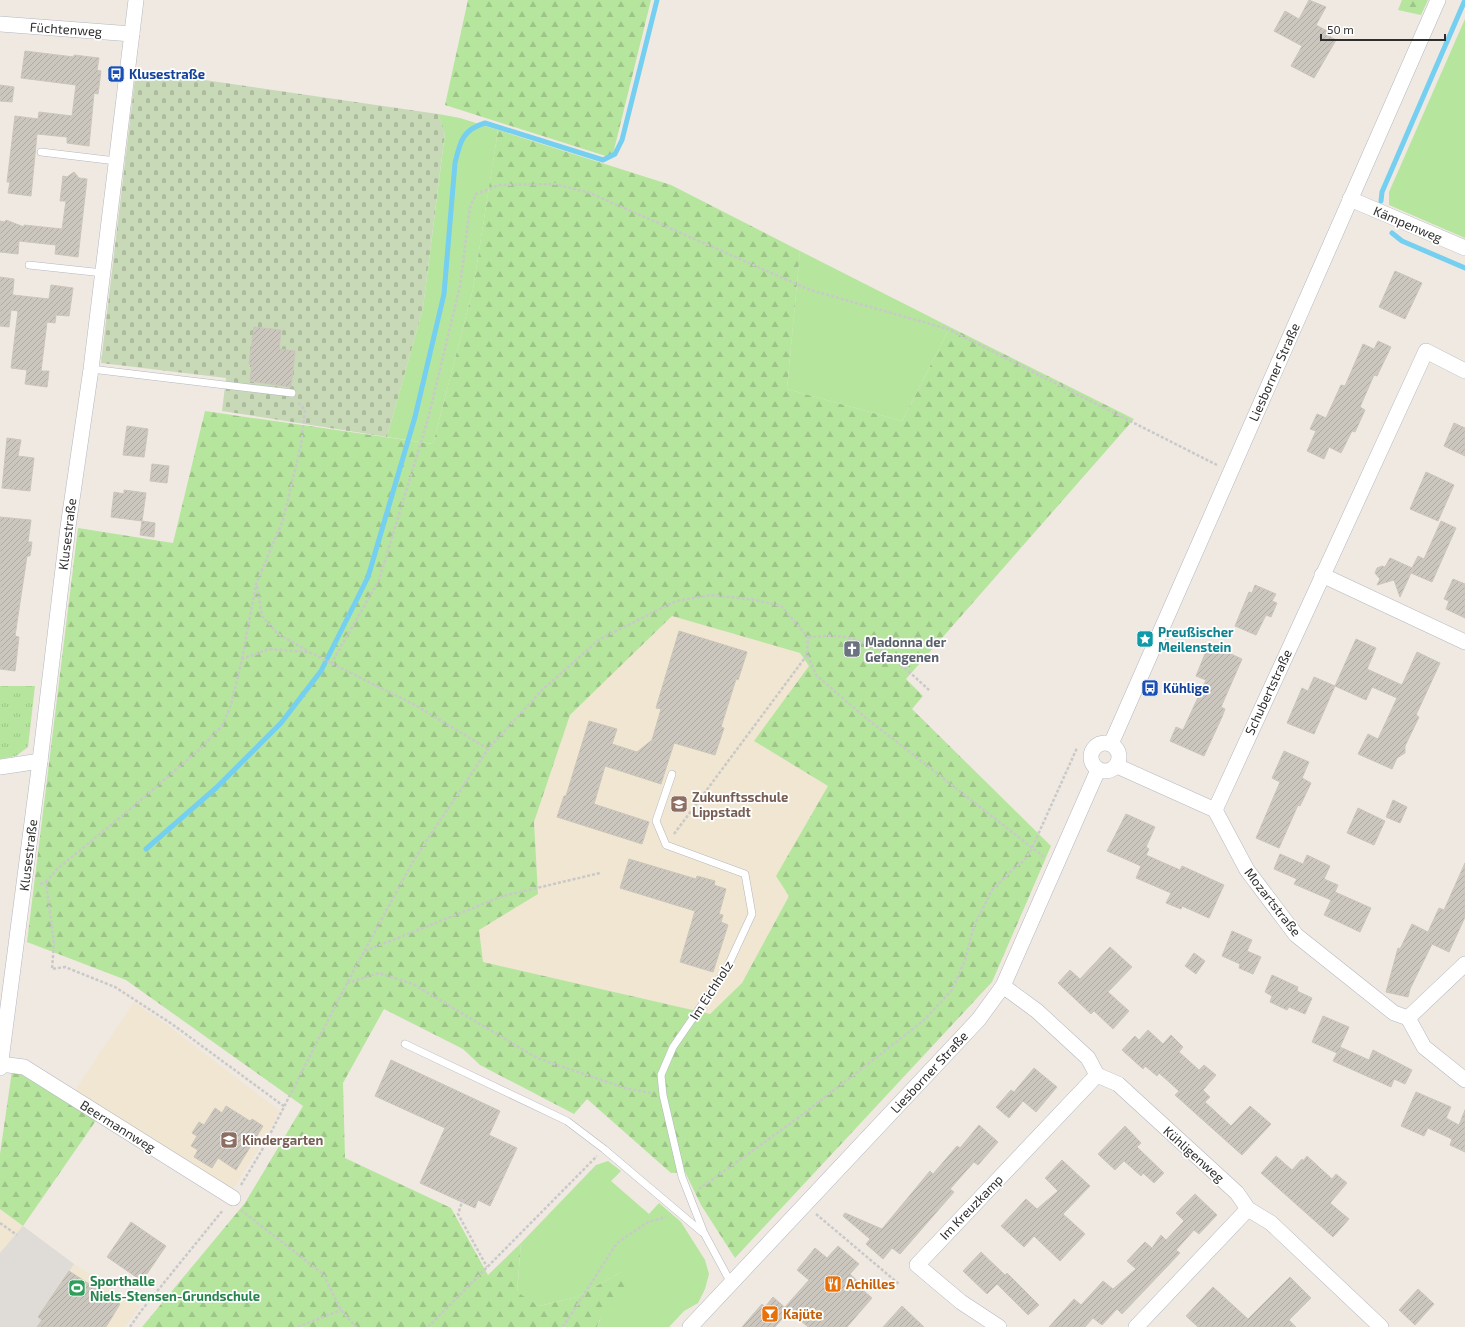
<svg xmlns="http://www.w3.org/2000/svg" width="1465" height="1327" font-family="'Exo 2',sans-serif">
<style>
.education{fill:#f0e6d1}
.grass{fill:#b6e59e}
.forest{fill:url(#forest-firs);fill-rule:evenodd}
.cemetery{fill:url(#cemetery-stones)}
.park{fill:url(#park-tufts)}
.plaza{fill:#dfdcd8}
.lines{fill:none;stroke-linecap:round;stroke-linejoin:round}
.stream{stroke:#75cff0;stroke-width:5}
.building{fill:url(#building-hatch);stroke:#cbc5ba}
.service-casing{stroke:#b4b7c1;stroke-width:8}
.minor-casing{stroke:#b4b7c1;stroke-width:16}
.path{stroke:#c9c9c9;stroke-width:2.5;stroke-dasharray:3 2;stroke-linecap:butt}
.service{stroke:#fff;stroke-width:7}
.minor{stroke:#fff;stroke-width:15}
.labels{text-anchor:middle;stroke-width:3.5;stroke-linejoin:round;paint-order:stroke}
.street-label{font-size:13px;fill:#2e2e2e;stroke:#fff}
.transit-label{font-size:13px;font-weight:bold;fill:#164399;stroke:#fff;text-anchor:start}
.culture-label{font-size:13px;font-weight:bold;fill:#0d838f;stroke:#fff;text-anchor:start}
.worship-label{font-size:13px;font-weight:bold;fill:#5b616d;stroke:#fff;text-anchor:start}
.education-label{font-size:13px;font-weight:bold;fill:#785e54;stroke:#fff;text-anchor:start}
.leisure-label{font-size:13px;font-weight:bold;fill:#27864d;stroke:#fff;text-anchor:start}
.food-label{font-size:13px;font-weight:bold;fill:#c56008;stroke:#fff;text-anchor:start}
</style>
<defs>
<pattern id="forest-firs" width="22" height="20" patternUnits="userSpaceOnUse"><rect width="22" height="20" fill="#b6e59e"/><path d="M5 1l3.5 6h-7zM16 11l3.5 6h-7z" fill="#9dc588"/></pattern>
<pattern id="cemetery-stones" width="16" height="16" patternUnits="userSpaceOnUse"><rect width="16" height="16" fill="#c8d9b8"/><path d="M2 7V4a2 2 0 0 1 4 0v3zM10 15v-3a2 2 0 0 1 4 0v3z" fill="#acbb9e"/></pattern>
<pattern id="park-tufts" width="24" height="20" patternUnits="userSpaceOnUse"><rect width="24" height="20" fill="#b6e59e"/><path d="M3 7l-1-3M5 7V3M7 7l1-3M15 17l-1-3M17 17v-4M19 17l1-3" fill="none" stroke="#9dc588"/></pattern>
<pattern id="building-hatch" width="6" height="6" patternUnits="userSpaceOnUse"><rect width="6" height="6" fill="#cbc7bf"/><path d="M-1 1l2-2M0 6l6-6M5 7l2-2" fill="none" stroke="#afaba4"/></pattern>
</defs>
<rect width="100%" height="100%" fill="#efe9e1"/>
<g class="education">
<path d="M672,616L800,653L809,666L754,741L828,786L776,876L789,896L742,983L710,1014L483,962L479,930L538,894L534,822L570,715Z"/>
<path d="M134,1002L170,1027L280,1111L267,1136L232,1191L74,1092Z"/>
<path d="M0,1209L74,1264L140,1306L125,1327H0Z"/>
</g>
<g class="grass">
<path d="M1465,19V238L1389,205V192Z"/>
<path d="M438,114L460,118L498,130L473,289L433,444L387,437L423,308L445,133Z"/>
<path d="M800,251L950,327L902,421L787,389Z"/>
<path d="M608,1161L621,1171L611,1181L649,1214L659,1203L681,1222L705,1260L709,1274L705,1289L698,1303L684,1311L669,1327H597L621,1272L577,1297L539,1306L517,1293L521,1243L596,1165Z"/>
</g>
<g class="forest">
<path d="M468,0H651L612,158L445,105Z"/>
<path d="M1402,0H1428L1421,15L1398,10Z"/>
<path d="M498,130L671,185L800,251L787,389L902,421L950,327L1134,419L906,679L923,696L912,709L1051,846L992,982L735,1258L701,1205L685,1172L671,1173L587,1099L574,1114L480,1065L463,1049L384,1009L343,1083L345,1158L451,1208L488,1275L521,1243L517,1292L539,1306L577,1297L621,1272L631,1281L599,1321L597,1327H142L245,1203L303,1106L126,980L27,942L78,528L173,543L205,411L433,444L473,289ZM672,616L800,653L809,666L754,741L828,786L776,876L789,896L742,983L710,1014L483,962L479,930L538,894L534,822L570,715Z"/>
<path d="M12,1071L27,1076L97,1119L23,1226L0,1209V1154Z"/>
</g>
<path class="cemetery" d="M136,70L438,114L445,132L423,308L387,437L222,411L226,378L101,363Z"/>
<path class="park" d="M0,686H35L28,747L16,756L0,759Z"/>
<path class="plaza" d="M23,1226L74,1264L39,1317L42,1320L37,1327H0V1253Z"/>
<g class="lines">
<g class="stream">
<path d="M1381,201L1382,192L1465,0"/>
<path d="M1392,233L1402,241L1465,268"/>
<path d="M146,849L216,788L281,723L321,671L368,577L415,417L444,294L455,163C460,142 462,130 485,123L603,160L615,154L622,140L657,0"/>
</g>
</g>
<g class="building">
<path d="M1309,0L1326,7L1316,25L1329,32V36L1336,40L1314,78L1291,66L1302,46L1274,31L1285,11L1299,19Z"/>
<path d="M25,51L74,57V55L99,58L97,70L101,71L98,94L94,93L89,146L67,143V137L37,134L31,196L8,193L10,182H7L15,116L38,119L39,112L72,116L76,85L21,78Z"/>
<path d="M0,85L14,87L12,102L0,101Z"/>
<path d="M74,172L79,178L87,179L78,257L55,254L56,245L19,241L18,254L0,252V221L5,222L6,220L24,227V225L62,229L66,201H60L63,176L67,177Z"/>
<path d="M1395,271L1422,283L1405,319L1379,307Z"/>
<path d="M0,277L14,279L12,302L13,295L49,299L51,285L73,288L69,316L56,315L55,323L47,322L41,371H49L47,387L25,384L27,370L11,368L18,311L11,310L9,327L0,326Z"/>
<path d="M254,327L281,330L279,349L295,351L291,387L250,381L252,365L249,364Z"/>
<path d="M1378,341L1391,347L1377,376L1374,375L1360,407L1365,410L1355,432L1352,431L1341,453L1329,447L1324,459L1307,451L1316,431L1310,429L1317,414L1326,418L1341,385L1345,386L1363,344L1374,349Z"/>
<path d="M1454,423L1465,428V456L1444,446Z"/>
<path d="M127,426L148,429L144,457L123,455Z"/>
<path d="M7,438L21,440L18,456L34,458L30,491L2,488Z"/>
<path d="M152,464L169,466L167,483L150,481Z"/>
<path d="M1426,472L1454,485L1438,521L1410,509Z"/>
<path d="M124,490L146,493L142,521L155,523L154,537L140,535L142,521L111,517L114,492L124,494Z"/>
<path d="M0,517L31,520L28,542H32L30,556H27L15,636L19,637L15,671L0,669Z"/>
<path d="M1441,521L1456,528L1432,582L1411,573L1400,597L1394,580L1377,585L1380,579L1375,573L1377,568L1382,566L1385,567L1390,558L1412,568L1418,556L1424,559Z"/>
<path d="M1453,579L1465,584V618L1446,609L1449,601L1444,599Z"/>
<path d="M1255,585L1276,594L1272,601L1277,603L1271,617L1266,615L1256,635L1235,626L1249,592L1252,593Z"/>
<path d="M679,631L747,652L738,680L736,679L721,727L724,728L715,755L674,743L661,784L605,766L594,804L649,822L642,844L557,817L564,796H566L589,721L617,729L612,744L637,752L652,740L661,709L656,708Z"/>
<path d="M1356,639L1376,648L1367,669L1402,685L1417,652L1440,663L1416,715L1419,717L1405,746V753L1397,758L1392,769L1358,754L1368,734L1378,739L1397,698L1372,687L1366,700L1335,686Z"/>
<path d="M1209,644L1242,659L1221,707L1225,709L1222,717L1204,756L1170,741L1176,727L1183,730L1206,680L1196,676Z"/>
<path d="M1314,677L1335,686L1314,734L1287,723L1302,688L1308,691Z"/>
<path d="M1284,751L1309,762L1302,778L1311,783L1300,806L1298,805L1279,848L1256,838L1280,782L1272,778Z"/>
<path d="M1393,800L1407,807L1400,823L1386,817Z"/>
<path d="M1358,808L1385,821L1374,845L1347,833Z"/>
<path d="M1126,814L1155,827L1146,847L1149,849L1146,855L1180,870L1182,866L1224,885L1209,918L1182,906L1181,909L1166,903L1171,893L1136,878L1141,866L1107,851Z"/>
<path d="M1280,854L1303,864L1307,855L1330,866L1324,879L1338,885L1335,892L1371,908L1360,932L1324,915L1331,900L1294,884L1297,879L1274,869Z"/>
<path d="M629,859L696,879L697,876L715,881L714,885L726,889L719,914L723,915L721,922L728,925L713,972L680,962L695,911L620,888Z"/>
<path d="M1465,863V917L1449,952L1432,944L1410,989L1408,997L1386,992L1398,948L1400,949L1412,924L1428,932L1439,908L1444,910Z"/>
<path d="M1232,931L1252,940L1247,951L1261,957L1253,974L1239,968L1240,964L1222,956Z"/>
<path d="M1110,947L1132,967L1108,992L1129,1011L1113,1029L1094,1011L1091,1014L1058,983L1070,970L1080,979Z"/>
<path d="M1194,953L1205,961L1196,974L1185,966Z"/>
<path d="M1272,975L1298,987L1297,991L1312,998L1305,1014L1289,1007L1287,1010L1270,1002L1272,996L1265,992Z"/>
<path d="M1323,1016L1349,1027L1340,1047L1369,1060L1373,1050L1412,1070L1405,1084L1394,1079L1391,1087L1333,1061L1337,1053L1312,1042Z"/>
<path d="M1148,1030L1163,1044L1171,1035L1183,1047L1179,1052L1199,1070L1204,1065L1216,1075L1203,1090L1210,1097L1205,1102L1231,1126L1250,1106L1271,1124L1242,1155L1175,1095L1179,1091L1159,1073L1157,1076L1145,1066L1143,1069L1122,1050L1135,1036L1139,1040Z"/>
<path d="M391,1060L500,1111L489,1135L517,1148L490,1206L478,1200L475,1208L420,1183L445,1128L375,1096Z"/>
<path d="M1034,1068L1057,1087L1036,1112L1023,1101L1009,1118L996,1107L1011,1090L1014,1092Z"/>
<path d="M1416,1092L1451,1107L1446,1118L1459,1125L1465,1110V1152L1450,1145L1452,1139L1428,1128L1424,1136L1401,1126Z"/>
<path d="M226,1106L250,1121L252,1119L263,1126L236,1170L218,1158L212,1168L194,1157L198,1150L191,1146L197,1136L192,1133L199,1122L204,1125L215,1108L222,1113Z"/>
<path d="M979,1125L998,1142L978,1165L974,1162L950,1189L954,1192L900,1254L892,1248L883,1259L866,1244L870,1239L843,1216L845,1213L882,1229L930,1171L933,1174L957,1146L960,1148Z"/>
<path d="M1125,1126L1141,1143L1137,1147L1164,1173L1154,1183L1143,1173L1141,1176L1124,1161L1115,1170L1098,1154Z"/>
<path d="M1276,1156L1292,1170L1302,1159L1303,1161L1307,1156L1332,1179L1336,1174L1347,1183L1330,1203L1349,1219L1333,1237L1261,1173Z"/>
<path d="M1062,1160L1090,1186L1063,1214L1085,1234L1060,1261L1034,1236L1024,1247L1001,1226L1026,1199L1037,1209L1058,1191L1045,1178Z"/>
<path d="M1195,1194L1217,1215L1199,1234L1194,1230L1176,1250L1180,1253L1122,1314L1117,1309L1102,1325L1093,1318L1085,1327H1049L1074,1299L1081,1305L1103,1281L1113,1289L1136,1269L1127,1261L1145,1242L1152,1248L1161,1235L1166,1240L1184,1221L1176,1213Z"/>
<path d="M131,1222L166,1246L142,1281L107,1257Z"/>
<path d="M838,1246L859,1264L850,1274L866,1289L864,1291L872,1298L847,1327H808L785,1307L809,1280L797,1270L815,1248L827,1258Z"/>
<path d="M981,1252L1005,1275L1007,1273L1039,1305L1028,1315L997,1284L987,1294L963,1271Z"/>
<path d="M69,1271L120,1304L106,1327H37L42,1320L38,1317Z"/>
<path d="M1290,1277L1311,1298L1289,1320L1296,1327H1198L1186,1316L1213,1287L1248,1319Z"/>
<path d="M1418,1289L1434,1304L1415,1325L1399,1310Z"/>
<path d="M773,1297L789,1311L775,1327H742L762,1304L765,1307Z"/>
<path d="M902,1306L924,1327H883Z"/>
</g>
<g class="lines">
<defs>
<g id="service">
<path d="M41,152L116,161"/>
<path d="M29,265L103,273"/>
<path d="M91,369L292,393"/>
<path d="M672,774L656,821L666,845L745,874L752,914L726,970L673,1047L661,1075L663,1095L682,1177L704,1233L731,1283"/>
<path d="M405,1044L567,1121L604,1149L702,1232"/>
</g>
<g id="minor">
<path d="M0,24L132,34"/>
<path d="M1350,199L1465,248"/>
<path d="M1322,575L1465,642"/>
<circle cx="1105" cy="757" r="14"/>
<path d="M1111,744L1438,0"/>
<path d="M1117,766L1215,810L1247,870L1296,935L1394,1013L1408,1018L1424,1047L1465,1080"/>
<path d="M0,767L40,761"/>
<path d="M1215,810L1426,351L1465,371"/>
<path d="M1003,986L1037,1011L1088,1058L1097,1075L1118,1084L1237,1193L1248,1209L1271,1223L1381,1327"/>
<path d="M1408,1018L1465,964"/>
<path d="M0,1064L24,1067L233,1198"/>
<path d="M0,1068L40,761L68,527L91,369L136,0"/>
<path d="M690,1327L979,1019L1003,986L1098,770"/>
<path d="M999,1327L961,1302L917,1265L1097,1075"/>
<path d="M1136,1327L1248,1209"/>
</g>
</defs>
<use href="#service" class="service-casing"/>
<use href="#minor" class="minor-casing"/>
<g class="path">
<path d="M257,586L262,616L278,634L308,651"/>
<path d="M808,637C817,637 827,635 836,636C874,639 902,665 929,690"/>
<path d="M242,659L256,584L283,520L301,445L305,410L298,402"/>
<path d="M331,664L379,580L428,419L460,286L470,207L476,194L499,185L555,184L590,193L810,290L948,329L1217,465"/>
<path d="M674,834L807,655"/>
<path d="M46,882L57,869L128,811L200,749L222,726L231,705L242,659L269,649L309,652L415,705L488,749"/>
<path d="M40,884L46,882L54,943L52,969L65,967L115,987L172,1024L285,1107"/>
<path d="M365,951L503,896L600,873"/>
<path d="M347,983L379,973L413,984L537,1058L625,1088L651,1093"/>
<path d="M241,1185L262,1150L347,983L415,858L488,749L542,690L600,639L676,601L711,595L756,600L781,606L808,637L807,654L816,675L866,718L1044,857"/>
<path d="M699,1189L798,1118L923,1021L952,990L965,960L974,926L992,890L1013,869L1024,861L1032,848L1077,748"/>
<path d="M463,1199L458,1214L487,1267"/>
<path d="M241,1210L323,1274L341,1310L356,1327"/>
<path d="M816,1214L899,1284"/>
<path d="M0,1223L17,1235"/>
<path d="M130,1327L141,1311L223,1210"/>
<path d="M298,1327L341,1310"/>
<path d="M428,1327L597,1156"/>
<path d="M563,1327L617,1243L648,1222L666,1217"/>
</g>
<use href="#service" class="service"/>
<use href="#minor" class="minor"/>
</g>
<defs>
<symbol id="bus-square" viewBox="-11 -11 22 22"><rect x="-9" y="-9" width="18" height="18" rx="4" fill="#1a4fb4" stroke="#fff"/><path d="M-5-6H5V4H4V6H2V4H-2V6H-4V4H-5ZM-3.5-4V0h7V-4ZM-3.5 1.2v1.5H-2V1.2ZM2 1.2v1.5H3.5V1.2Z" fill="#fff"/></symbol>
<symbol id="sight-square" viewBox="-11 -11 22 22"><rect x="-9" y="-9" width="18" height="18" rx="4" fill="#0f9aa8" stroke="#fff"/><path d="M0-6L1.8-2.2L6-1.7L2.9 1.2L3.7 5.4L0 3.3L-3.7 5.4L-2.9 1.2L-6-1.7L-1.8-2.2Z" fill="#fff"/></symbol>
<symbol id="church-square" viewBox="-11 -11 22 22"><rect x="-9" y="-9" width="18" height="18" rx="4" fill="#6b7280" stroke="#fff"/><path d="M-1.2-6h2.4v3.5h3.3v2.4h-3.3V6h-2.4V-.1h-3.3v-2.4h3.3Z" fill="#fff"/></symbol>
<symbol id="school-square" viewBox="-11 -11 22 22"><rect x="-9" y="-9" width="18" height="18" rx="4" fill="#8d6e63" stroke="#fff"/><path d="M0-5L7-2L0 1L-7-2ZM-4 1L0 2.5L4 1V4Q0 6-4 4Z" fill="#fff"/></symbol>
<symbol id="restaurant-square" viewBox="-11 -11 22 22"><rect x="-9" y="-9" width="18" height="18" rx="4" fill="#e8710a" stroke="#fff"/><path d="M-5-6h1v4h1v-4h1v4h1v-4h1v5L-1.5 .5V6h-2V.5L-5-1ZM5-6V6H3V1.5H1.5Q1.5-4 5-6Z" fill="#fff"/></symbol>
<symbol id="stadium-square" viewBox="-11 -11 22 22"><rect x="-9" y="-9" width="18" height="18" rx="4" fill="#2e9e5b" stroke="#fff"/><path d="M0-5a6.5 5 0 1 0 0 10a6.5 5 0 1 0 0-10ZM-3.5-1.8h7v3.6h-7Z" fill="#fff"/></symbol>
<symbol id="bar-square" viewBox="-11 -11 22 22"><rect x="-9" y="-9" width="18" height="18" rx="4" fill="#e8710a" stroke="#fff"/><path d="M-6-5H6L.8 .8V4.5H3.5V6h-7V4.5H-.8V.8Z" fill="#fff"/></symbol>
</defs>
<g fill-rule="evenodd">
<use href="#bus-square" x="106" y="64" width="20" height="20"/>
<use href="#sight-square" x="1135" y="629" width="20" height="20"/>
<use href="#church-square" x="842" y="639" width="20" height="20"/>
<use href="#bus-square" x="1140" y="678" width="20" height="20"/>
<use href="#school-square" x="669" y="794" width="20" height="20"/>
<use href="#school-square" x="219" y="1130" width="20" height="20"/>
<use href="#restaurant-square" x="823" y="1274" width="20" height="20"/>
<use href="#stadium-square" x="67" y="1278" width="20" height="20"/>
<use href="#bar-square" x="760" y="1304" width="20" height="20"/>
</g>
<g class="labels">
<g class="street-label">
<text transform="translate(66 29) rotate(4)" y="5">Füchtenweg</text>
<text transform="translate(1408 224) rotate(23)" y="5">Kämpenweg</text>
<text transform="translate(1274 372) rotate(-66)" y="5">Liesborner Straße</text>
<text transform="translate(67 534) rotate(-83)" y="5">Klusestraße</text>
<text transform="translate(1268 692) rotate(-65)" y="5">Schubertstraße</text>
<text transform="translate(28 855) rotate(-83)" y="5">Klusestraße</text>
<text transform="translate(1273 902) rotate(52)" y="5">Mozartstraße</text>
<text transform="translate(711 990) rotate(-57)" y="5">Im Eichholz</text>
<text transform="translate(929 1072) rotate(-47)" y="5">Liesborner Straße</text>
<text transform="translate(118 1126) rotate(32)" y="5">Beermannweg</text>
<text transform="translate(1194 1154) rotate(42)" y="5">Kühligenweg</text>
<text transform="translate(971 1207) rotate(-46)" y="5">Im Kreuzkamp</text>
</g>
<g class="transit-label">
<text x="129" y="79">Klusestraße</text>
<text x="1163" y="693">Kühlige</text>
</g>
<g class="culture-label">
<text x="1158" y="637">Preußischer<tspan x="1158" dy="15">Meilenstein</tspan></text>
</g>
<g class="worship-label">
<text x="865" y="647">Madonna der<tspan x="865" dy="15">Gefangenen</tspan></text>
</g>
<g class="education-label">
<text x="692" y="802">Zukunftsschule<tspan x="692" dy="15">Lippstadt</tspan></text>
<text x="242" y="1145">Kindergarten</text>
</g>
<g class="leisure-label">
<text x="90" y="1286">Sporthalle<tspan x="90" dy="15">Niels-Stensen-Grundschule</tspan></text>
</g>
<g class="food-label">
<text x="846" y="1289">Achilles</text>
<text x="783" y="1319">Kajüte</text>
</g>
</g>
<path d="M1321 34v6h124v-6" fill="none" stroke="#2e2e2e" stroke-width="2"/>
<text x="1327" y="34" font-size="12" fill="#2e2e2e" stroke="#ffffff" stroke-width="3" paint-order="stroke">50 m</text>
</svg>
